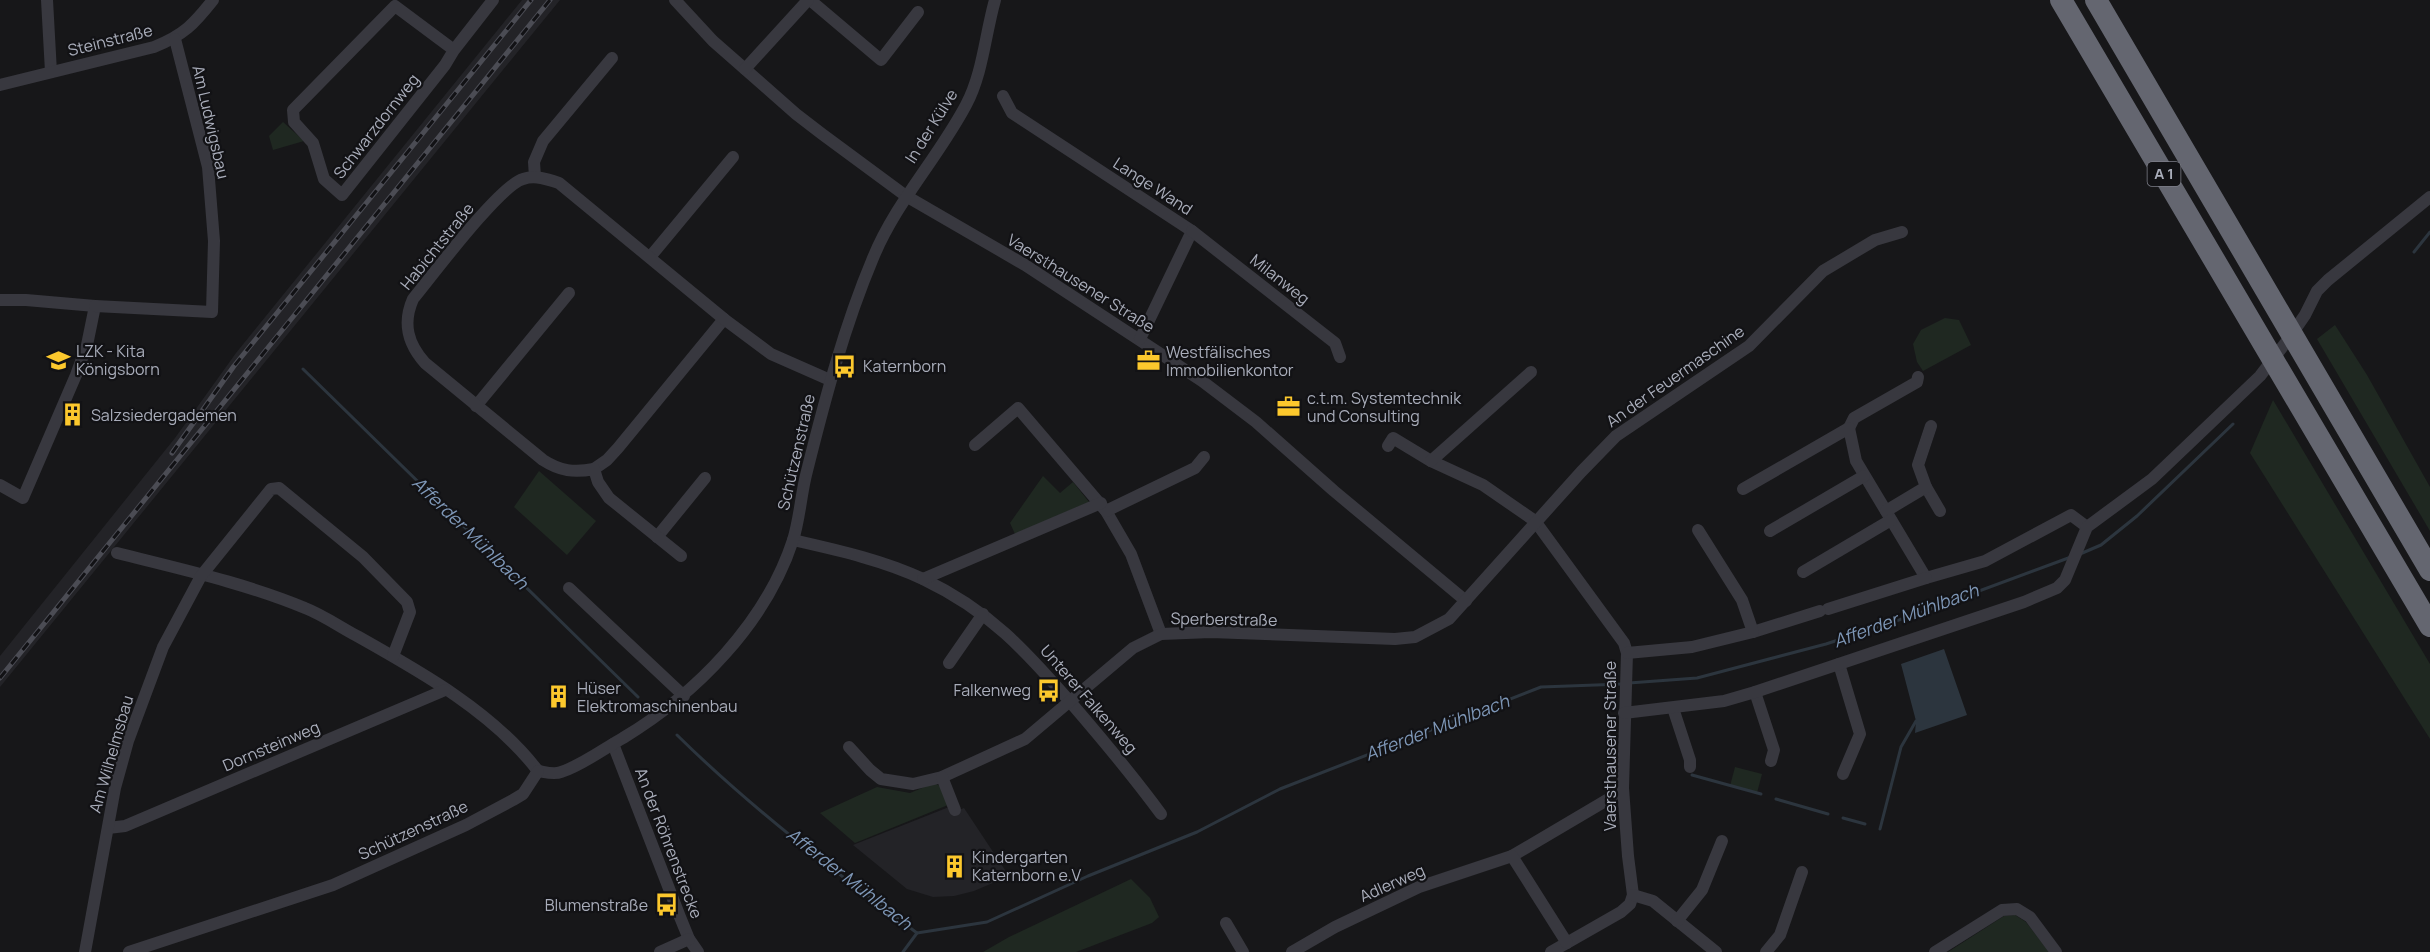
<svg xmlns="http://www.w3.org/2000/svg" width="2430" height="952" font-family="Manrope,sans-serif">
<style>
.built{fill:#232327}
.green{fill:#1f2821}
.water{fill:#2c353e}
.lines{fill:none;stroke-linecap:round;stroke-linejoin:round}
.stream{stroke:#2c353e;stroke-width:3}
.minor{stroke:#38383f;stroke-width:12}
.motorway{stroke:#646670;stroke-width:22}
.rail-casing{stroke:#4b4c54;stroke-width:5}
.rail{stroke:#121215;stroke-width:3;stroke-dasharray:9;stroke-linecap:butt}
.labels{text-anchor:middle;stroke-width:4.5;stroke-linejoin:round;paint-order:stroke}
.shield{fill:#121215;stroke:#7c7e88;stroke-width:1.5}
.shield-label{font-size:15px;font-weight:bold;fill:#a9adba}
.street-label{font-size:16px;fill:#a9adba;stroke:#121215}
.poi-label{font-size:16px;fill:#a9adba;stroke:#121215;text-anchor:start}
.water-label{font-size:18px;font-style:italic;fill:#7e97b7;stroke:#121215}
</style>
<rect width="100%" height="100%" fill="#171719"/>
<g class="built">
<path d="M522,0H560L0,687V656L175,438L236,353Z"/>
<path d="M949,807L954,812L964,808L1009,876L974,891L954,896L933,897L907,889L853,845Z"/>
</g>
<g class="green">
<path d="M283,122L304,141L273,150L269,136Z"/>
<path d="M1945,318L1959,320L1971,345L1923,371L1917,362L1913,344L1921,330Z"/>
<path d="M2335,325L2367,375L2430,487V531L2317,339Z"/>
<path d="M2273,400L2430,664V739L2250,453Z"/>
<path d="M539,471L596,521L567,555L514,507Z"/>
<path d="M1043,476L1060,493L1073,482L1089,502L1015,534L1010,523Z"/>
<path d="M1735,767L1762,774L1757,793L1730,786Z"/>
<path d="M934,783L940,786L948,805L855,843L820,813L877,787L910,793Z"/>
<path d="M1131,879L1150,898L1159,917L1152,923L1076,952H983L1009,937Z"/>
<path d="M2015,915L2026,922L2049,952H1948L2004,916Z"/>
</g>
<path class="water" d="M1944,649L1967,715L1915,733L1916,721L1901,664Z"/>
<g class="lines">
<g class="stream">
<path d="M2414,252L2430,232"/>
<path d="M303,369L638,697"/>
<path d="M2080,554L2101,545L2137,516L2233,424"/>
<path d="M1629,683L1697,678L1826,644L1917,614L2071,557"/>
<path d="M677,735C751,808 834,871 917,933L987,922L1088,876L1197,832L1280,789L1541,687L1623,684"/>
<path d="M1692,775L1761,794"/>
<path d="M1776,799L1828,814"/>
<path d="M1843,818L1865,824"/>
<path d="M1880,829L1901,747L1916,721"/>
<path d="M903,952L917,933"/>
</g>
<g class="minor">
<path d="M47,0L51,72"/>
<path d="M675,0L713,41L796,114L822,134L906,196L1025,265L1202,381L1256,422L1334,491L1466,601"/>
<path d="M810,0L881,60L918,12"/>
<path d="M454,50L395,6L293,110L294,122L313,143L324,179L342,195L445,65L454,50L493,0"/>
<path d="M745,69L808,0"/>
<path d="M0,85L154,47C184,35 194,24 213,0"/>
<path d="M1003,96L1012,113L1192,231L1140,339"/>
<path d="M535,177L534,162L543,141L612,58"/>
<path d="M1192,231L1335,343L1340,357"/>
<path d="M650,257L733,157"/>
<path d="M0,300H26L95,306L87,345L76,375L23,498L0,485"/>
<path d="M95,306L212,312L214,241L208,167L175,39"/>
<path d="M476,406L569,293"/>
<path d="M1849,428L1854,418L1917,382L1918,377"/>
<path d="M975,445L1018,408L1106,511L1131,554L1161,634"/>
<path d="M1388,446L1393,438L1431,461L1483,485L1535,521L1624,643L1627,653L1623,788L1628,856L1633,895L1630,904L1621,912L1551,952"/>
<path d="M1431,461L1531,372"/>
<path d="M594,469L607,460L618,448L724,319"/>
<path d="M1926,487L1940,511"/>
<path d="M1743,489L1849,428L1856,461L1926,578L1985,561L2071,515L2087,527"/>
<path d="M1106,511L1195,468L1204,457"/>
<path d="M1886,511L1926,487L1918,465L1931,426"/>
<path d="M1770,531L1864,476"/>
<path d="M657,537L705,478"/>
<path d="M793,540C837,550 883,560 923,579C990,611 1025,650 1072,704C1103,740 1133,776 1161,814"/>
<path d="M117,553C180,569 245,583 305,608C323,615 340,627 357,636C421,672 493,712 538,771"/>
<path d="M681,556L609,498L598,482L594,469C574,473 560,471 543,460L425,363C408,344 402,324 413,299C432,276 499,186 523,179C535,175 547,179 559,183L724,319L771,354L830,380"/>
<path d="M1803,572L1891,520"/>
<path d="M923,579L1101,503"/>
<path d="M569,588L684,696"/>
<path d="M1828,609L1926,578"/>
<path d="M1753,632L1820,611"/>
<path d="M1627,653L1692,647L1753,632L1742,600L1698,530"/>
<path d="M949,663L983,614"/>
<path d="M1839,664L1860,734L1843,774"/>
<path d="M1755,692L1774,750L1771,761"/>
<path d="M1673,708L1690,760V767"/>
<path d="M1624,713L1724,701L1755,692L2024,602L2057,588L2065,580L2087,527L2152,479L2260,376L2287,341L2305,315L2317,291L2328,280L2430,197"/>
<path d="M613,744L680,917L689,939L698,952"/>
<path d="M849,747L870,770L881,779L913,784L942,777L1025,739L1133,648L1161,634L1211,632L1395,639L1415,637L1449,619L1581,472L1616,436L1749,346L1823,271L1875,240L1902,232"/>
<path d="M538,771C545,772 554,775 561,772C581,766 605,748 623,738C696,694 766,623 793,540C800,518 801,493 807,471C825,399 844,327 873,258C896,202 938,158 966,105C983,73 985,35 995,0"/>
<path d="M942,777L955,810"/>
<path d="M108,828L125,826L445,690"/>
<path d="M1512,856L1612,797"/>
<path d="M1633,895L1653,901L1716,952"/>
<path d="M1677,921L1702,890L1722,841"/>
<path d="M1226,923L1243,952"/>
<path d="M85,952L115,788L128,741L163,647L201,576L271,489L279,488L363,557L407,602L410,612L393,656"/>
<path d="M129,952L333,885L466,825L513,800L523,794L538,771"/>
<path d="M660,952L689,939"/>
<path d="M1292,952L1335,927L1419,887L1512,856L1567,943"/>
<path d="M1766,952L1780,935L1802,872"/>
<path d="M1935,952L2002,910L2017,909L2030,917L2056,952"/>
</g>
<g class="motorway">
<path d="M2061,0L2430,626"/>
<path d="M2096,0L2430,570"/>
</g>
<defs>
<g id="rail">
<path d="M172,453L234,366L531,0"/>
<path d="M0,678L550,0"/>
</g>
</defs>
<use href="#rail" class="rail-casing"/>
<use href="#rail" class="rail"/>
</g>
<defs>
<symbol id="school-bare" viewBox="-9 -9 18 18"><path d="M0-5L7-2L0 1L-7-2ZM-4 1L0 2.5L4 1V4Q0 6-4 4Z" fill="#fcc82d" stroke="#121215" stroke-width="2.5" paint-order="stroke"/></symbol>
<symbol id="office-bare" viewBox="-9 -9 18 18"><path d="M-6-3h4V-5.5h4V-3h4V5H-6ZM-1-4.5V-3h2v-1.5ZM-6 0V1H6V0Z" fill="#fcc82d" stroke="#121215" stroke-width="2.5" paint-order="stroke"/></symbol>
<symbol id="bus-bare" viewBox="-9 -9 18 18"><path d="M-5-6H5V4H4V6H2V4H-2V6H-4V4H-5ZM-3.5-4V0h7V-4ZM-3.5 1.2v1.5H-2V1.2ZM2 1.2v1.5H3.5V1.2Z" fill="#fcc82d" stroke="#121215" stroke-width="2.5" paint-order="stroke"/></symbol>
<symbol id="building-bare" viewBox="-9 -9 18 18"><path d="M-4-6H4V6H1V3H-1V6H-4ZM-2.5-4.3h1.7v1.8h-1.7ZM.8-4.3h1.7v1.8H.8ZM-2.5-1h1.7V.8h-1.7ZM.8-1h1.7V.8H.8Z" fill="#fcc82d" stroke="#121215" stroke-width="2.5" paint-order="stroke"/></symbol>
</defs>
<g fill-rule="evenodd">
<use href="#school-bare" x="42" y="344" width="33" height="33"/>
<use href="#office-bare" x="1132" y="344" width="33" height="33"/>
<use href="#bus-bare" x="828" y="350" width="33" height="33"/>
<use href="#office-bare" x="1272" y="390" width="33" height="33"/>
<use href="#building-bare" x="56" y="398" width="33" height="33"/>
<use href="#bus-bare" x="1032" y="674" width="33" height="33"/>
<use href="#building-bare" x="542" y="680" width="33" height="33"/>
<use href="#building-bare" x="938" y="850" width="33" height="33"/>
<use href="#bus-bare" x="650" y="888" width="33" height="33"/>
</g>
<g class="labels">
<rect class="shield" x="2147.5" y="162" width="33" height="24" rx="4.5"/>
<g class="shield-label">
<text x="2164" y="179">A 1</text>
</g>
<g class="street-label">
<text transform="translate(110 40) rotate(-14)" y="6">Steinstraße</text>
<text transform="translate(211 122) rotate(77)" y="6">Am Ludwigsbau</text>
<text transform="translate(376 126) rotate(-52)" y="6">Schwarzdornweg</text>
<text transform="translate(931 126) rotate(-58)" y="6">In der Külve</text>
<text transform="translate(1153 186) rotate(33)" y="6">Lange Wand</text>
<text transform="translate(437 246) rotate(-51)" y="6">Habichtstraße</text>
<text transform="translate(1280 279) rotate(38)" y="6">Milanweg</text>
<text transform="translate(1081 283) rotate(32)" y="6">Vaersthausener Straße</text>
<text transform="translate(1675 376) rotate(-35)" y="6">An der Feuermaschine</text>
<text transform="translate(796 452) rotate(-77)" y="6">Schützenstraße</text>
<text transform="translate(1224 619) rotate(1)" y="6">Sperberstraße</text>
<text transform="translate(1089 699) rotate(49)" y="6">Unterer Falkenweg</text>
<text transform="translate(271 746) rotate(-23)" y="6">Dornsteinweg</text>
<text transform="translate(1610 746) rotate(-90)" y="6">Vaersthausener Straße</text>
<text transform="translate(111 754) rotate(-74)" y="6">Am Wilhelmsbau</text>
<text transform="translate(413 830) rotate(-25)" y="6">Schützenstraße</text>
<text transform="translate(669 843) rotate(69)" y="6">An der Röhrenstrecke</text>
<text transform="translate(1392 883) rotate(-24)" y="6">Adlerweg</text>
</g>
<g class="poi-label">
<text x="76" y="357">LZK - Kita<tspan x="76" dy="18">Königsborn</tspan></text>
<text x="1166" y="358">Westfälisches<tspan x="1166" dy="18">Immobilienkontor</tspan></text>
<text x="863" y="372">Katernborn</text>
<text x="1307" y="404">c.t.m. Systemtechnik<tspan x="1307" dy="18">und Consulting</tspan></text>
<text x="91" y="421">Salzsiedergademen</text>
<text x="577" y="694">Hüser<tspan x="577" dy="18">Elektromaschinenbau</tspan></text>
<text x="1031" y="696" text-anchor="end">Falkenweg</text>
<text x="972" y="863">Kindergarten<tspan x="972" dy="18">Katernborn e.V</tspan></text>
<text x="648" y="911" text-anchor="end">Blumenstraße</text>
</g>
<g class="water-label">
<text transform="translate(470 533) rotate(44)" y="6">Afferder Mühlbach</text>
<text transform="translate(1906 616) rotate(-20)" y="6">Afferder Mühlbach</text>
<text transform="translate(1437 728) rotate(-21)" y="6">Afferder Mühlbach</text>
<text transform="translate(849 879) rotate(38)" y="6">Afferder Mühlbach</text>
</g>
</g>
</svg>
